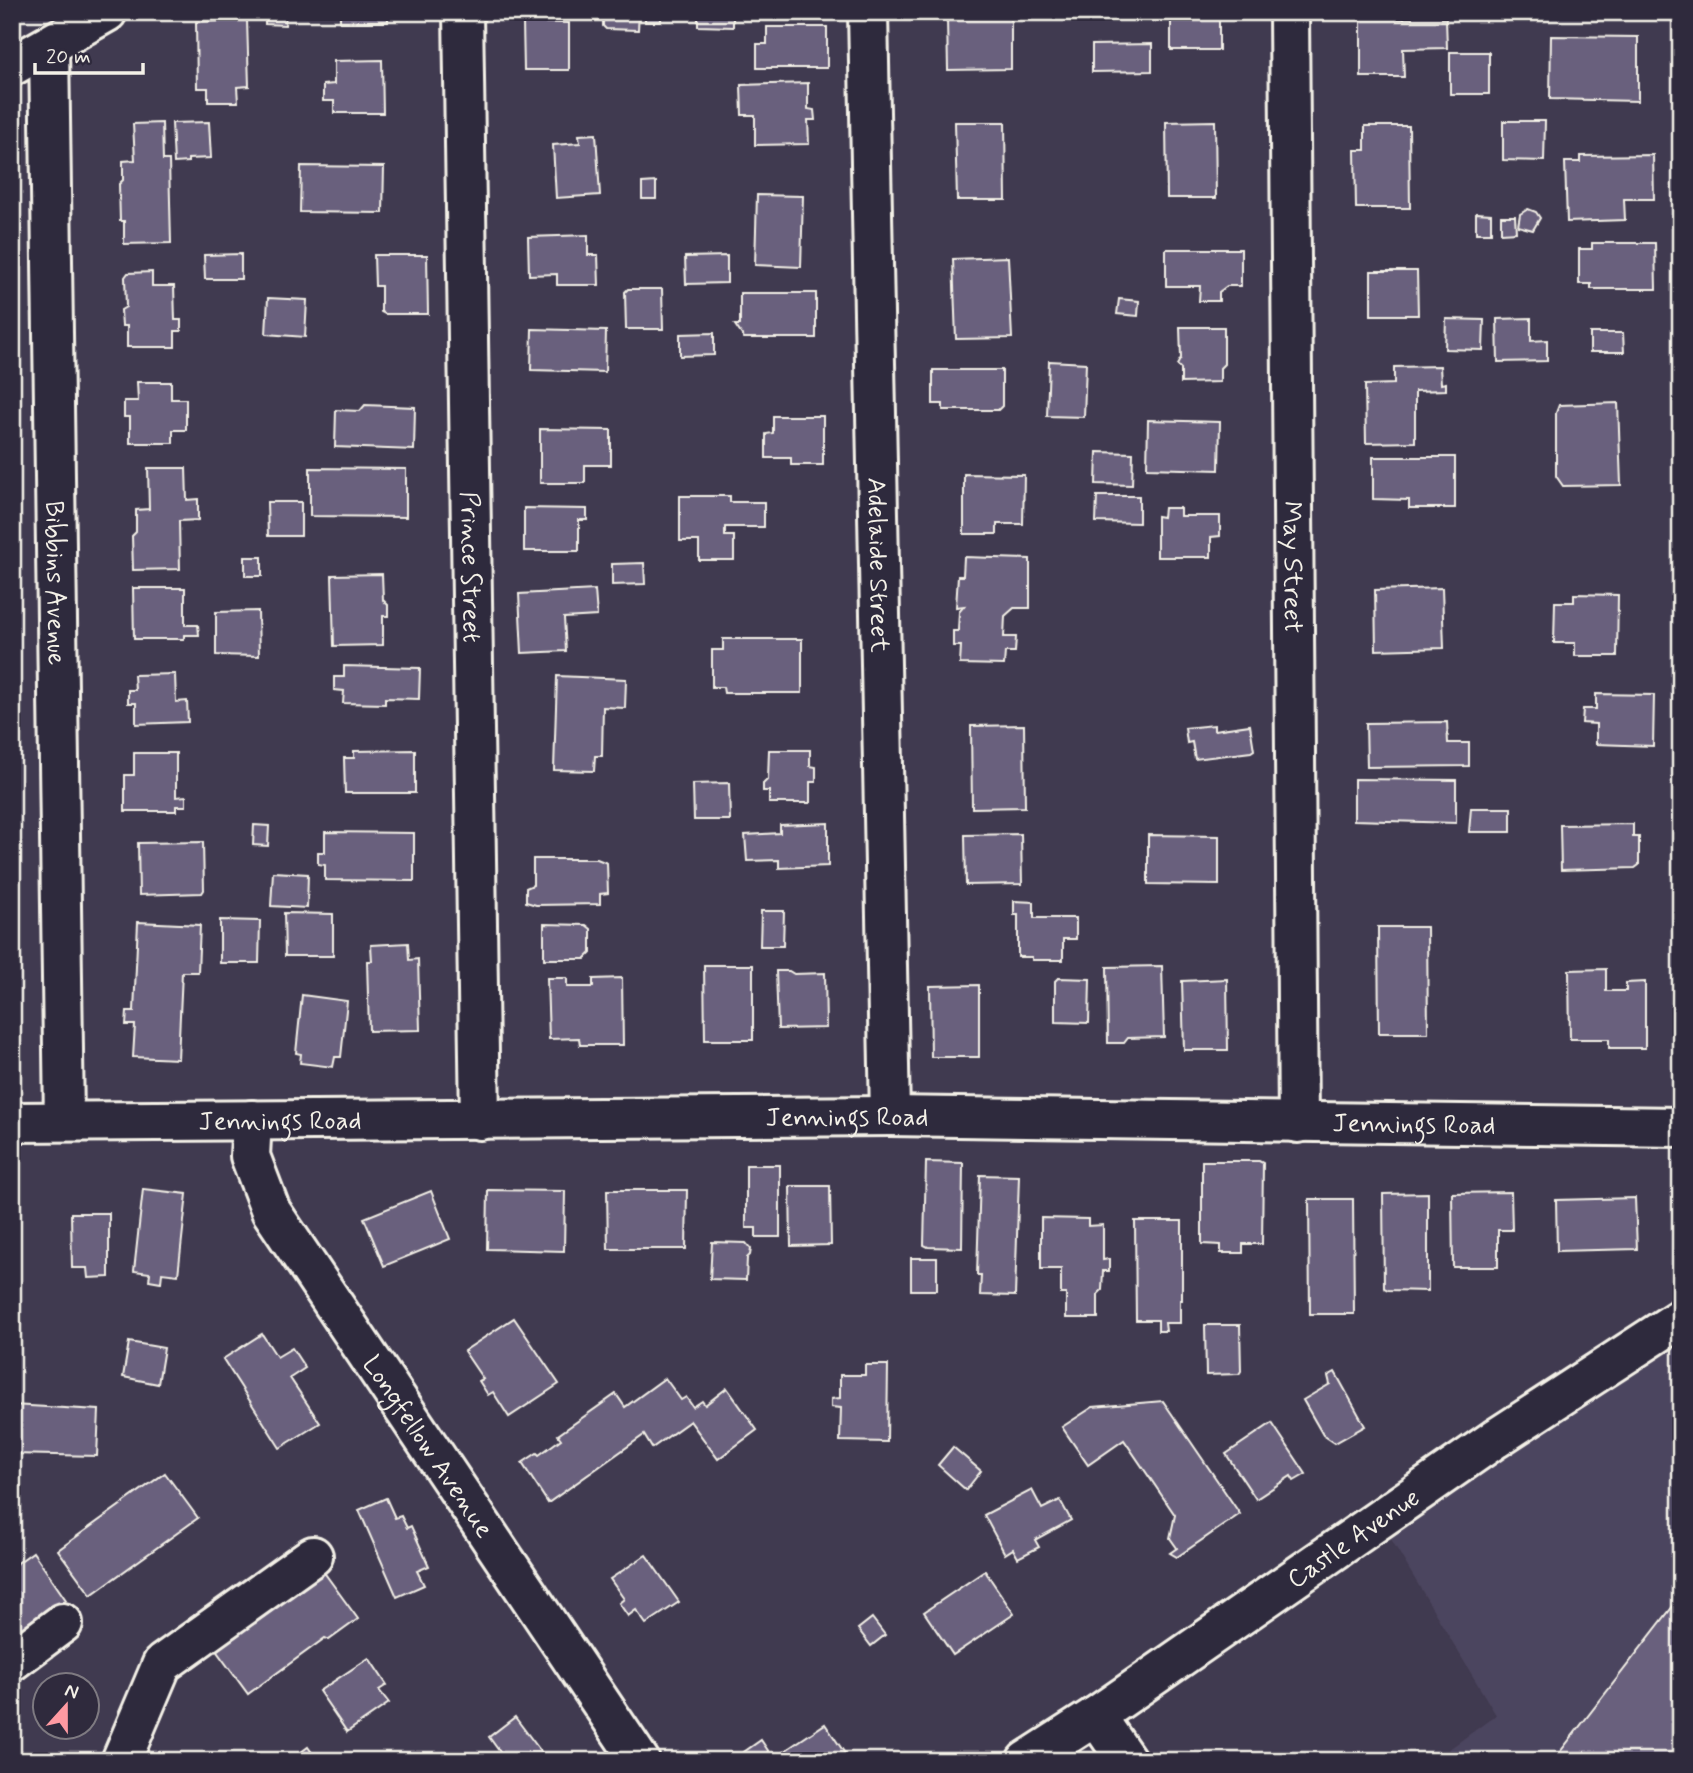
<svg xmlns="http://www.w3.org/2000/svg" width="1693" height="1773" font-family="Mynerve,sans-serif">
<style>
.built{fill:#4c455e}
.building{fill:#69607d;stroke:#f4f1e8;stroke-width:2}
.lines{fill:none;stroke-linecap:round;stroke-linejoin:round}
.minor-casing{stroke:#f4f1e8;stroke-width:44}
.minor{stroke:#2f2a3d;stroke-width:38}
.labels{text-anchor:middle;stroke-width:5;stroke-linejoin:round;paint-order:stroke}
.street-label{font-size:26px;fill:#f4f1e8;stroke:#2f2a3d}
</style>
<rect width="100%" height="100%" fill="#403a50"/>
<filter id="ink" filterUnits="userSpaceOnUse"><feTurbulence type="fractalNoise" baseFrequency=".0143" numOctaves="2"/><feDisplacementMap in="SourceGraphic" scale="14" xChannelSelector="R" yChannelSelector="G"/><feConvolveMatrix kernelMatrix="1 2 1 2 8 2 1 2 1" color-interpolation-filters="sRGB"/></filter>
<g filter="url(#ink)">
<path class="built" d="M1681,1336V1761H1433L1496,1715L1388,1534Z"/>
<g class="building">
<path d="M265,12H286L285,25L265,24Z"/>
<rect x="340" y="12" width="48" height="10"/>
<path d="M603,12H639L638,30L606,29L603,26Z"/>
<rect x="645" y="12" width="16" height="10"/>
<path d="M698,12H733V27L698,26Z"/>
<path d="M1151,12H1219V50H1171V17H1151Z"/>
<path d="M1011,18V69L948,70L947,19Z"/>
<path d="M1361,19H1446L1447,48L1403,49L1404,77H1361Z"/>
<path d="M247,20L249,86L237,87L238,102H208V88H197L196,22Z"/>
<path d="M523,22L569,23V70H524Z"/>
<path d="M767,27H827V68H757V44H767Z"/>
<path d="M1551,36L1638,37V101L1550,99Z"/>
<path d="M1152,44V71L1092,72V45Z"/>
<rect x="1450" y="52" width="39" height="42"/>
<path d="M382,60L383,113H334V101H323V85L334,84V61Z"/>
<path d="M808,83V109L814,110L815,120H808L809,144L755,145V115H742L741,85Z"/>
<path d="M1215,121L1216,198H1167L1166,122Z"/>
<path d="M1503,121H1545L1544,161L1503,160Z"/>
<path d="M209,122L211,158L188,159V162L174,163L172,123Z"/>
<path d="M955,122H1005L1006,200H957Z"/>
<path d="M162,123L163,160H169L171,243L124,244V221H120L119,184L123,180V161L135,160L133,124Z"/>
<path d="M1365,126H1409L1410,208H1356L1355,150H1365Z"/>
<path d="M596,134L600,195L556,198L553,145L580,143L579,135Z"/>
<path d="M1653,155L1654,199H1624L1625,220L1567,222L1565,162H1580V156Z"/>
<path d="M301,166L384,167L383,213L300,212Z"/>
<path d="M656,182V199H642V183Z"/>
<path d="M757,195L803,196L801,267L755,265Z"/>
<path d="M1528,209L1536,212L1540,218L1533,230L1518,226L1520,214Z"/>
<path d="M1476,213L1491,214V233H1476Z"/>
<path d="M1501,216H1515L1516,232L1501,233Z"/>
<path d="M588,235V255H598L599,285H557V274L529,275L528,237Z"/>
<path d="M1592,243H1655L1656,289H1591V284H1579V249H1592Z"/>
<path d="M1166,249H1241V286H1227L1219,292V301H1199L1200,286H1166Z"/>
<path d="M241,254V279H205L204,255Z"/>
<path d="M374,255H427L428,314H385L381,312V286H375Z"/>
<path d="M727,256V283L686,284L685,257Z"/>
<path d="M1008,257L1012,338L956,339L953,259Z"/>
<path d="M1371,271H1417L1418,315H1371Z"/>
<path d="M152,272V286H174L175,320H181V331H175V347H127V326H122L121,310L126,307L125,277L128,273Z"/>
<path d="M628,289H662L663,329H626L625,292Z"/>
<path d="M740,293H816V338H744L735,325H740Z"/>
<path d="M268,298L307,300L305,337L266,334Z"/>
<path d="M1119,299L1139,301L1138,316L1117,314Z"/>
<path d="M1531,318V341L1547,340V361L1498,362L1497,319Z"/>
<path d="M1446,319L1484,320L1483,350L1445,349Z"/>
<path d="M1180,327H1224V364L1220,368V382L1181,383V369L1177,365L1181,358Z"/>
<path d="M532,329L606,331L605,372L531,370Z"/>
<path d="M714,333V355L680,356V334Z"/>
<path d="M1590,333H1623L1624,352H1590Z"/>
<path d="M1049,361L1086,363L1084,417L1047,416Z"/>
<path d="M1440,366L1441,384L1446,383V390L1415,391V442L1366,443L1365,385L1394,384V367Z"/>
<path d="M933,370H1002V406L998,410H943V404H933Z"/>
<path d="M137,382H171V399H186V430H173V443H130V417H124V401H138Z"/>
<path d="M1618,403L1621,485L1563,486L1556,476V413L1559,405Z"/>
<path d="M365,405L415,407L414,450L335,447L336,410L360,411Z"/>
<path d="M773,416H823V465H791V458H766V434L773,433Z"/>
<path d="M1148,420L1220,422L1219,470L1147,468Z"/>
<path d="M540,429L611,430V465H585V483H540Z"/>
<path d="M1097,452L1133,453L1132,485L1096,484Z"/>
<path d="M1373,457H1455V508H1409V500L1373,499Z"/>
<path d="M148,468H186L187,500L198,499V520L179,521L180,569L133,570L132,536L136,532V510L149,509Z"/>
<path d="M310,468L406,469V517L310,516Z"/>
<path d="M964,474L1024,475L1023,524H997V534H964Z"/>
<path d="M680,496H730V502H764V527H725V536H734V560H699V541H680Z"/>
<path d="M1097,496H1139V523L1096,522Z"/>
<path d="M267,502H301V536H268Z"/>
<path d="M524,508L587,509V520H579V551H524Z"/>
<path d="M1164,508H1180V516H1220V536L1211,537V557H1157V516L1163,517Z"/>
<rect x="245" y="557" width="17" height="19"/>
<path d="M964,557L1030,559V608H1014L1005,616L1004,637H1016L1015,652H1005L1004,665L960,664L961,646H953V631H958L959,612L964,606L956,607L958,576H963Z"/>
<path d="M644,563L645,584L612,585V564Z"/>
<path d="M382,574L383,600L388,605V616H383V645L334,646L332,575Z"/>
<path d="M133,588H185V625H198L199,635H184V639H134Z"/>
<path d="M1442,588L1444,648L1376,650L1375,590Z"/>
<path d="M595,590L597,616L564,618L566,651L522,653L519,594Z"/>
<path d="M1574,594L1618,595L1617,656H1575V643H1554L1555,602H1574Z"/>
<path d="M258,611L259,656L216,655V612Z"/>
<path d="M723,639H802V693H724L723,687H712V650H723Z"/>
<path d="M344,666L420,668L419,699L385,698V704L343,703L344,691L334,690V677H344Z"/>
<path d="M175,674L176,702L187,701L188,722L136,724V703H128V690H135L134,675Z"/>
<path d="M557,676L626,679L625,708L603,707L602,756H595L594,771L554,770Z"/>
<path d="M1596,694L1654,695L1653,746L1596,744V724L1582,723L1583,709H1596Z"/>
<path d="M1447,722L1448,743H1469V766L1367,767L1366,723Z"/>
<path d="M1024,725L1025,807L972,808L971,726Z"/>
<path d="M1214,725V730L1250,725L1254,750L1251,752L1195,759L1192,742L1187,743L1185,728Z"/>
<path d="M415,750V793H345L344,758H354V751Z"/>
<path d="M769,750H810V766L816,767V782H810V803H769V791H763V784L768,779Z"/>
<path d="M134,753H176V797L186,796V806H176V811H125V775H134Z"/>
<path d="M1354,779L1456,780V823L1354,820Z"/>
<path d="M729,783L730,820H694L693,784Z"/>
<path d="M1471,808H1511V832H1469Z"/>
<path d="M828,823V866L779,868V860L747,861L745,835L780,833V825Z"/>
<path d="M1633,824V837H1639V865L1635,868L1561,870L1560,825Z"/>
<path d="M254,825L269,826L268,846L253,845Z"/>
<path d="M325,832L414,833V881L325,880V865L318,864V852H325Z"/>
<path d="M1021,834L1022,884L966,885L965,835Z"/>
<path d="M1148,835L1219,836V885L1148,884Z"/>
<path d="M203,842L204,890L202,893L139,895L138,843Z"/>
<path d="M533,859H597L607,863L608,893L600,894V904L536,905L526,902V888L533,885Z"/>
<path d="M273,872L308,874L307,908L271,906Z"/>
<path d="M1014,901L1034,902V918H1076V939H1063V960H1032V957H1018V915H1014Z"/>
<path d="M761,911H784L783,946H760Z"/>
<path d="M284,913L333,914V956H285Z"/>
<path d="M220,920L260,921L259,963H220Z"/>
<path d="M138,922L200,925L198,972H182L178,1059L133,1057L135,1025H126L127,1011H134Z"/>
<path d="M544,924L586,925L591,929V953L585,959H544Z"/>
<path d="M1378,927H1427L1428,1033H1379Z"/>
<path d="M408,943L409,960L418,959L420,1030L369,1031L367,961H372L371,945Z"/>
<path d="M704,965H753V1040H705Z"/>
<path d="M1162,966L1164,1037L1128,1038L1124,1043H1108L1107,967Z"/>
<path d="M1606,969V991H1626V983L1645,982V1048H1609V1039H1570L1569,970Z"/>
<path d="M776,971H789L794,974L825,973L826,1028L778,1029Z"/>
<path d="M547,978H567V987H593V979L622,978L623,1045H580L579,1038L549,1039Z"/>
<path d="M1058,978L1090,979L1089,1023L1055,1022V981Z"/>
<path d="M1227,979L1228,1050H1184L1182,981Z"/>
<path d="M979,985V1057H931L930,986Z"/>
<path d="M302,995L347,1001L341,1057H335L333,1067L300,1063L301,1054L296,1053Z"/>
<path d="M1202,1161H1259L1263,1163L1262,1244H1243V1253H1221V1245L1202,1244Z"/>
<path d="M926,1162L963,1163L962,1248L928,1247L924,1245Z"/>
<path d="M746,1165H780V1237H756V1228H746Z"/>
<path d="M980,1175L1019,1176L1015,1296L980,1295L981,1275H977Z"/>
<path d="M790,1186H830L831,1245L791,1246Z"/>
<path d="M143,1189L187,1194L178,1275L162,1273L161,1282L149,1280L150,1273L134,1271Z"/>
<path d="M488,1190L565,1191L564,1251L487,1249Z"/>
<path d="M607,1190H687L686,1249H608Z"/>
<path d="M431,1191L450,1239L384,1266L364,1218Z"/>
<path d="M1511,1192L1512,1230H1498V1267H1453L1452,1193Z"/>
<path d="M1428,1193V1291L1388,1290L1384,1288L1383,1194Z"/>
<path d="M1635,1198L1637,1249L1557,1251L1556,1200Z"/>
<path d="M1309,1199H1353L1354,1314H1310Z"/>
<path d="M71,1213H109V1277L88,1278L87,1268H72Z"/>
<path d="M1041,1218L1088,1219V1226L1103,1225V1260L1109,1259V1271H1103L1102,1290L1098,1294V1318H1066V1294H1061V1269H1041Z"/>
<path d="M1135,1221H1182V1300H1180V1323H1165L1166,1331H1158V1320H1136Z"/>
<path d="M12,1236H18L15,1281H12Z"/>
<path d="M712,1242L746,1243L751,1249L750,1255L747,1258L746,1280L710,1279Z"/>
<rect x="911" y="1258" width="26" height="32"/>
<path d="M514,1318L559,1384L509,1417L493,1392L488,1395L479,1381L483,1379L464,1351Z"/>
<path d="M1205,1325H1240L1241,1371L1239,1374L1206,1375Z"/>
<path d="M262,1334L277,1357L292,1348L305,1368L290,1378L320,1423L280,1448L223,1359Z"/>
<path d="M129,1342L164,1348L158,1384L123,1377Z"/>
<path d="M865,1365H888L887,1442L840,1441L841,1408L831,1407V1399L840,1398V1375H865Z"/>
<path d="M1335,1372L1365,1426L1335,1443L1323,1435L1303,1400L1330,1384L1328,1376Z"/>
<path d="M665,1378L681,1400L686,1397L693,1407L702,1401L705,1405L727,1388L757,1430L718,1459L690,1421L652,1448L644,1435L548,1503L522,1463L537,1453L539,1455L561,1439L558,1435L616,1394L625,1407Z"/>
<path d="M1163,1401L1240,1514L1177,1557L1170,1553L1177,1548L1170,1538L1175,1515L1124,1440L1088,1465L1062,1427L1093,1407Z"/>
<path d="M12,1405L99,1410L97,1456L12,1454Z"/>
<path d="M1272,1423L1306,1474L1294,1481L1291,1476L1256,1499L1226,1454Z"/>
<path d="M953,1447L981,1471L966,1490L938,1465Z"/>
<path d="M165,1473L198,1518L91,1595L58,1550Z"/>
<path d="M1032,1490L1042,1509L1060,1500L1071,1520L1035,1540L1039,1547L1018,1558L1013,1549L1005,1554L984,1515Z"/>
<path d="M386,1498L395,1518L401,1516L407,1528L411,1526L429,1566L417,1571L424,1585L397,1597L359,1510Z"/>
<path d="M33,1552L66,1600L12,1637V1567Z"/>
<path d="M646,1555L679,1602L646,1624L636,1610L628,1616L619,1603L624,1599L610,1579Z"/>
<path d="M323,1571L358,1619L329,1640L325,1638L248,1694L215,1649Z"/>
<path d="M985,1571L1014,1614L953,1655L924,1612Z"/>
<path d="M1681,1596V1761H1553Z"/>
<path d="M872,1618L885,1635L871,1646L858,1629Z"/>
<path d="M369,1658L387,1685L379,1690L389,1703L347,1732L319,1691Z"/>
<path d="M515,1717L548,1761L495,1760L502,1755L489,1737Z"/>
<path d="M825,1724L850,1761H788L783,1752Z"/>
<path d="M761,1740L775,1761H731Z"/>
<path d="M308,1747L318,1761H289Z"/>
</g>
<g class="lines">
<defs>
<g id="minor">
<path id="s1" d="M463,12L480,1120"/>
<path id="s2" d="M868,12L890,1116"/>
<path id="s3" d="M1289,12L1298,1123"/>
<path id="s4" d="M49,46L64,1121"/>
<path d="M12,66L107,12"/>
<path id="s5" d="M252,1120L250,1156L271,1211L640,1761"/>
<path id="s6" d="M12,1122L890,1116L1681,1127"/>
<path d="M12,1661L63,1623"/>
<path d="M1096,1716L1127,1761"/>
<path d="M121,1761L162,1664L313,1556"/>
<path id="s7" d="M1026,1761L1096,1716L1495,1439L1681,1318"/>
</g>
</defs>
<use href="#minor" class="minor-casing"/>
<use href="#minor" class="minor"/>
</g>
</g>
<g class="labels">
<g class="street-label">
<text dy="9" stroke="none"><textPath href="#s2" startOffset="553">Adelaide Street</textPath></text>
<text dy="9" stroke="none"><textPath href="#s1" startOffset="555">Prince Street</textPath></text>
<text dy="9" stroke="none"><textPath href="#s3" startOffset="555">May Street</textPath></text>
<text dy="9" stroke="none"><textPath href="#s4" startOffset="537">Bibbins Avenue</textPath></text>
<text dy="9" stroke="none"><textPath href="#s6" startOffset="835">Jennings Road</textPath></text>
<text dy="9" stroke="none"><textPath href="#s6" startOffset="268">Jennings Road</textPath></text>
<text dy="9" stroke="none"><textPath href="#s6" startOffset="1402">Jennings Road</textPath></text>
<text dy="9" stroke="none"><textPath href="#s5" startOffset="378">Longfellow Avenue</textPath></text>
<text dy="9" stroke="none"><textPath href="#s7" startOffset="396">Castle Avenue</textPath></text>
</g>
</g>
<rect width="1693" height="1773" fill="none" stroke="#2f2a3d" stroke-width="42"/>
<rect x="21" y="21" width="1651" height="1731" fill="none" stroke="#f4f1e8" stroke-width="2.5" filter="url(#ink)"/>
<g transform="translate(66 1706) rotate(21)"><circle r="33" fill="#2f2a3d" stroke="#7e7a81" stroke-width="2"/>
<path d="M0-5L12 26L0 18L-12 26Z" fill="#ff9aa2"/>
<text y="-10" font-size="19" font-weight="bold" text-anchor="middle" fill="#f4f1e8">N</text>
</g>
<path d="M35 63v10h108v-10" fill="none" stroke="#f4f1e8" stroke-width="3.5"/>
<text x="46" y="63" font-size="21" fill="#f4f1e8" stroke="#2f2a3d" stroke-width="5" paint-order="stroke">20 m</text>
</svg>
